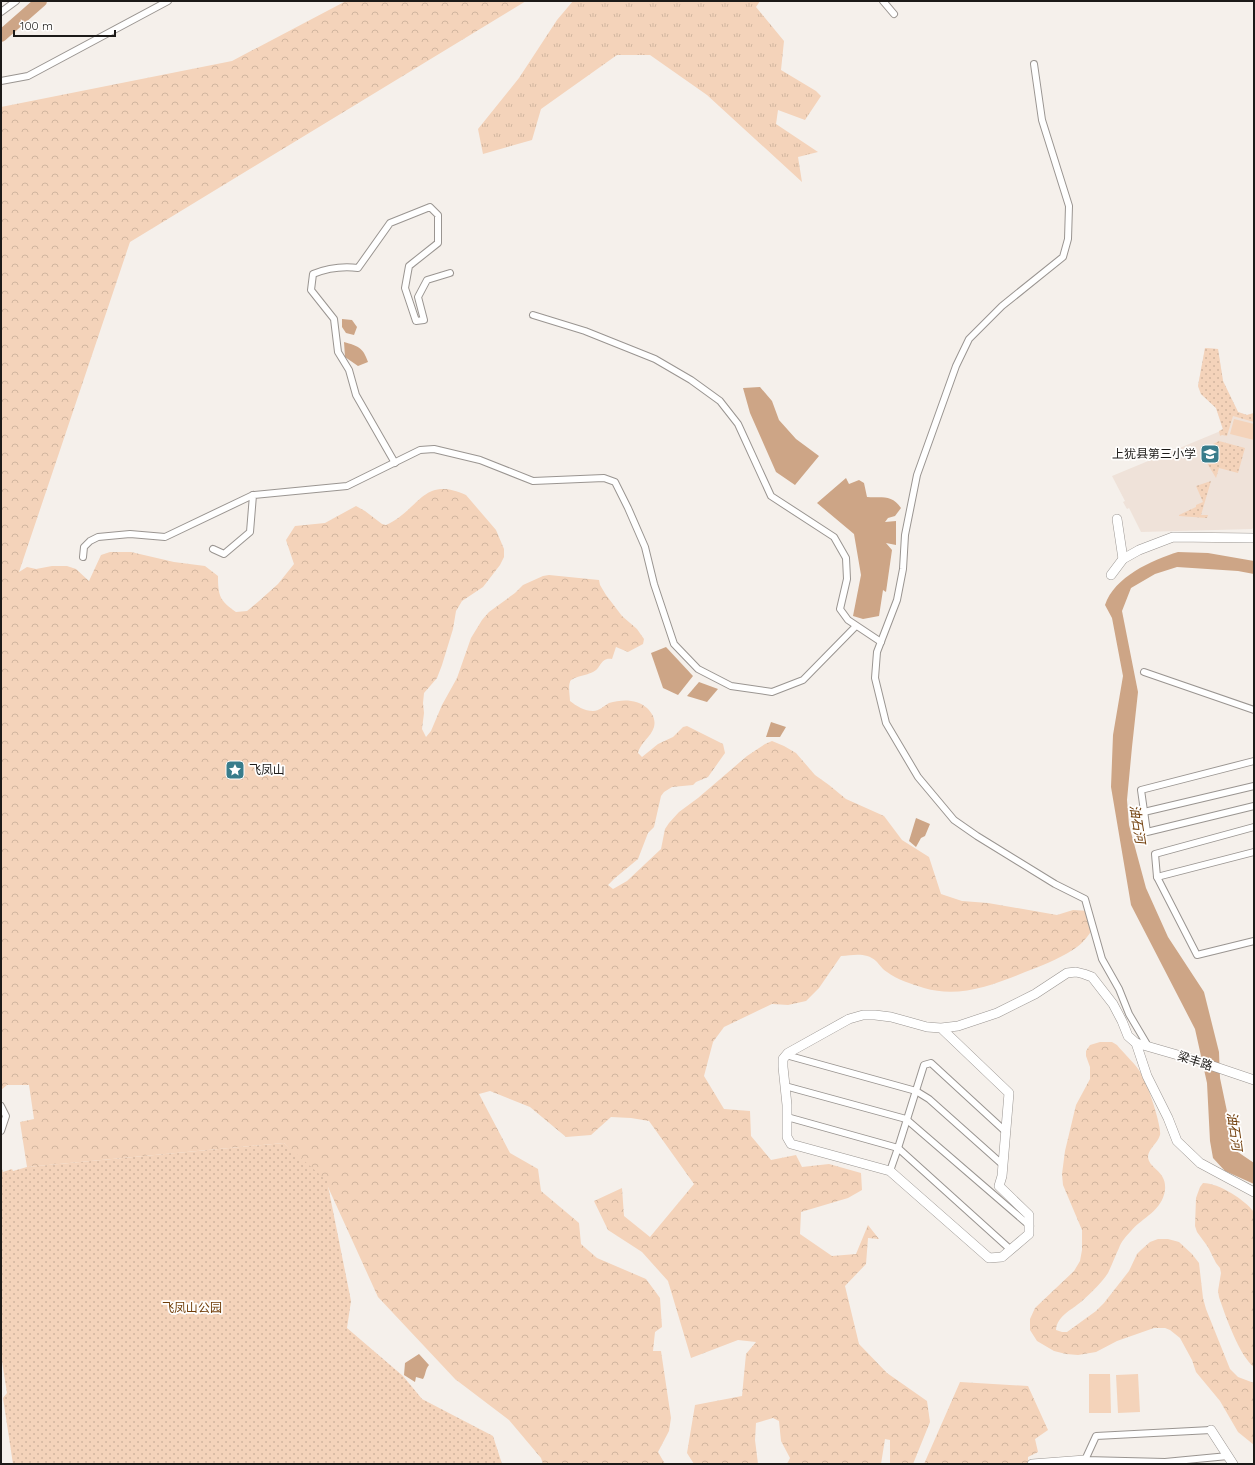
<svg xmlns="http://www.w3.org/2000/svg" width="1255" height="1465" font-family="Quicksand,'Noto Sans SC',sans-serif">
<style>
.built{fill:#efe2d9}
.grass{fill:url(#grass-tufts)}
.forest{fill:url(#forest-crowns)}
.park{fill:url(#park-dots)}
.pitch{fill:#f4d3ba}
.water{fill:#cda586}
.lines{fill:none;stroke-linecap:round;stroke-linejoin:round}
.river{stroke:#cda586;stroke-width:12}
.street-casing{stroke:#9a9591;stroke-width:8}
.secondary-casing{stroke:#9a9591;stroke-width:10}
.street{stroke:#fff;stroke-width:6}
.secondary{stroke:#fff;stroke-width:9}
.labels{text-anchor:middle;stroke-width:3.5;stroke-linejoin:round;paint-order:stroke}
.poi-label{font-size:12px;fill:#1c1a18;stroke:#fffefd;text-anchor:end}
.street-label{font-size:12px;fill:#1c1a18;stroke:#fffefd}
.park-label{font-size:12px;fill:#703d08;stroke:#fffefd}
.water-label{font-size:13px;font-style:italic;fill:#703d09;stroke:#fffefd}
</style>
<defs>
<pattern id="grass-tufts" width="24" height="20" patternUnits="userSpaceOnUse"><rect width="24" height="20" fill="#f4d3ba"/><path d="M3 7l-1-3M5 7V3M7 7l1-3M15 17l-1-3M17 17v-4M19 17l1-3" fill="none" stroke="#d1b59f"/></pattern>
<pattern id="forest-crowns" width="20" height="18" patternUnits="userSpaceOnUse"><rect width="20" height="18" fill="#f4d3ba"/><path d="M2 6a3 3 0 1 1 6 0M12 15a3 3 0 1 1 6 0" fill="none" stroke="#d1b59f"/></pattern>
<pattern id="park-dots" width="8" height="8" patternUnits="userSpaceOnUse"><rect width="8" height="8" fill="#f4d3ba"/><path d="M2 2h.1M6 6h.1" fill="none" stroke="#d1b59f" stroke-width="1.8" stroke-linecap="round"/></pattern>
</defs>
<rect width="100%" height="100%" fill="#f5f0eb"/>
<path class="built" d="M1205,348L1218,349L1223,381L1238,412L1247,415L1254,413V527L1252,529L1141,532L1129,508L1127,509L1123,502L1125,501L1112,476L1223,430L1216,408L1201,394L1198,386Z"/>
<path class="grass" d="M573,1H760L756,7L784,41L781,70L816,91L821,96L805,120L778,110L776,124L818,152L798,157L802,182L707,95L650,55H617L541,109L532,140L483,154L478,129L519,78L557,20Z"/>
<g class="forest">
<path d="M346,1H526L130,242L19,572L27,567L36,569L52,566H67L76,569L89,581L101,555L110,552H131L174,562L205,566L218,576C218,596 220,601 236,612L247,611L259,601L278,584L294,564L286,540L295,526L325,523L356,506L365,511L382,524L386,525C420,510 422,475 466,495L496,530L504,549V557L500,565L483,587L462,601L456,611L453,629L442,665L437,678L424,693L423,703L424,713L422,729L426,737L431,731L442,705L457,678L471,638L482,620L489,612L515,593L523,585L543,576L549,575L599,580L600,585L606,595L622,616L637,629L644,639L643,644L628,652L616,647L612,659C600,657 601,669 593,672C588,675 571,677 570,682C568,687 570,696 570,701C576,706 585,711 593,711C599,711 604,706 609,703C622,699 637,699 647,708C652,713 656,719 654,727C651,737 640,743 638,753L642,757L658,744L673,737L683,727L687,726L723,744L725,753L708,777L696,782L693,785L672,787L664,792L661,796L654,827L648,833L638,859L615,878L608,885L613,889L627,881L661,849L665,829L669,823L679,812L698,798L747,756L765,744L772,741L784,746L796,753L815,775L829,785L846,799L884,816L902,840L929,857L941,894L962,901L988,903L1057,915L1073,910L1090,911L1096,924C1090,933 1085,941 1077,947C1065,956 1046,964 1033,969C997,983 962,999 924,988C912,984 897,980 887,972C883,970 880,965 876,961C866,952 854,955 841,956L819,988L806,1001L788,1005L772,1004L724,1027L713,1042L704,1076L724,1109L750,1111L751,1136L771,1160L796,1155L802,1167L829,1164L861,1173L862,1190L848,1198L801,1212L800,1234L832,1256L856,1254L868,1225L879,1239L868,1238L866,1264L845,1286L859,1344L887,1373L927,1401L930,1422L913,1464H890V1440L885,1439L881,1464H787L790,1458L781,1441L779,1421L773,1418L756,1423L755,1440L758,1464H694L687,1453L695,1405L742,1396L746,1354L756,1342L738,1340L691,1358L668,1281L642,1252L608,1230L594,1201L622,1188L624,1216L650,1237L694,1184L649,1121L631,1118L611,1117L591,1135L566,1137L530,1107L490,1091L479,1094L510,1153L538,1169L541,1191L579,1223L581,1244L597,1258L646,1279L660,1298L662,1327L655,1332L653,1351H661L671,1418L669,1431L658,1452L665,1464H543L541,1458L509,1420L455,1379L378,1297L328,1187L284,1143L27,1167L20,1122L34,1119L29,1085H7L1,1090V107L232,61Z"/>
<path d="M1100,1042H1112L1117,1045C1125,1055 1136,1064 1142,1075C1147,1082 1162,1127 1160,1135C1158,1143 1149,1148 1148,1156C1148,1169 1167,1170 1165,1190C1162,1211 1143,1217 1131,1231C1126,1236 1121,1242 1119,1248C1115,1256 1112,1265 1108,1273C1102,1282 1092,1292 1083,1300C1074,1309 1057,1315 1056,1330L1062,1332H1067L1096,1311L1104,1303L1129,1271L1137,1254L1141,1250L1150,1242L1158,1239H1168L1179,1242L1192,1254L1199,1263L1203,1298L1206,1309L1230,1369L1238,1377L1254,1383V1445L1238,1432L1220,1401L1196,1372L1192,1360L1180,1338L1170,1330L1165,1328H1154L1117,1341L1096,1352L1078,1355L1066,1354L1054,1351L1037,1341L1030,1330V1319L1035,1308L1074,1271L1080,1261L1082,1250V1230L1063,1185L1062,1174L1065,1151L1076,1105L1090,1079V1067L1086,1056V1051L1090,1045Z"/>
<path d="M1203,1183C1219,1183 1245,1200 1254,1212V1367C1240,1357 1225,1315 1219,1297L1218,1291L1221,1273L1220,1268L1216,1263L1208,1247L1197,1232L1195,1226L1196,1198L1200,1187Z"/>
<path d="M960,1382L1028,1386L1048,1430L1035,1439L1038,1452L1028,1457V1464H924Z"/>
</g>
<g class="park">
<path d="M1205,348L1218,349L1223,381L1238,412L1247,415L1254,413V422L1233,416L1227,436L1222,435L1220,436L1219,431L1223,429L1216,408L1201,394L1198,386Z"/>
<path d="M1219,441L1245,448L1238,473L1219,468L1216,478L1204,458L1217,452L1213,444Z"/>
<path d="M1211,481L1201,515H1208L1207,518L1179,516V515L1196,507V505L1203,502L1196,486Z"/>
<path d="M284,1143L327,1181L351,1301L347,1328L403,1376L422,1399L493,1436L502,1464H13L3,1398L7,1393L1,1355V1166L3,1172L12,1169L13,1171L27,1167Z"/>
</g>
<g class="pitch">
<path d="M1234,419L1254,424V440L1230,434Z"/>
<path d="M1089,1374H1110L1111,1413H1089Z"/>
<path d="M1138,1374L1140,1412L1118,1413L1116,1375Z"/>
</g>
<g class="water">
<path d="M342,319L352,320L357,327L354,335L346,333L342,327Z"/>
<path d="M344,342C358,346 363,347 368,362L358,366L345,357Z"/>
<path d="M760,387L772,401L779,420L796,439L819,456L795,485L776,472L750,413L743,388Z"/>
<path d="M846,478L849,484L859,480L864,483L867,497C882,498 892,494 901,508L895,516L888,518L885,522L896,521V545L886,543L892,550L886,592L883,590L879,616L863,619L853,616L861,575L854,534L817,503Z"/>
<path d="M1178,552L1208,553L1254,561V574L1238,571L1177,567L1155,574L1131,588L1122,611L1138,692L1132,747L1127,800L1129,825L1146,888L1168,937L1204,992L1219,1052L1220,1078L1229,1121L1232,1148L1254,1163V1184L1225,1171L1213,1158L1210,1141L1207,1083L1195,1029L1131,905L1111,787L1113,735L1123,676L1112,618L1105,605C1114,577 1152,560 1178,552Z"/>
<path d="M666,647L693,676L678,695L663,688L651,653Z"/>
<path d="M699,682L718,689L707,702L687,696Z"/>
<path d="M771,722L786,727L780,737H766Z"/>
<path d="M916,818L930,824L925,836L921,838L916,847L909,841Z"/>
<path d="M419,1354L429,1365C425,1370 426,1374 423,1379L416,1377L415,1382L404,1375L405,1363Z"/>
</g>
<g class="lines">
<path class="river" d="M1,36L41,1"/>
<defs>
<g id="street">
<path d="M883,1L894,14"/>
<path d="M1,12L16,1"/>
<path d="M1034,64L1042,120L1069,206L1068,239L1063,257L1002,306L969,339L956,366L917,475L905,535L903,569L897,600L877,652L875,678L886,723L918,777L954,820L977,836L1055,884L1085,899L1102,959L1119,989L1129,1014L1148,1046"/>
<path d="M1,81L28,76L168,1"/>
<path d="M533,315L585,331L655,359L691,380L720,401L738,424L771,496L834,537L846,558L847,579L840,609L848,620L881,642"/>
<path d="M395,463L356,395L349,370L338,352L334,319L311,290L313,274C328,268 342,266 358,268L390,223L430,207L438,215V243L409,266L405,288L416,321L424,320L418,297L427,280L450,273"/>
<path d="M213,549L224,554L250,532L253,495L347,486L420,450L434,449L480,460L533,481L604,478L615,482L628,508L645,547L654,584L674,644L698,669L731,686L772,692L803,680L856,626"/>
<path d="M83,557L84,547L90,541L98,537L130,534L165,537L253,495"/>
<path d="M1144,672L1254,710"/>
<path d="M1254,761L1141,790L1147,832L1254,806"/>
<path d="M1144,812L1254,786"/>
<path d="M1254,827L1155,854L1157,877L1197,955L1254,941"/>
<path d="M1157,877L1254,852"/>
<path d="M786,1055L916,1091L929,1099L1003,1165"/>
<path d="M785,1086L906,1119L1030,1226"/>
<path d="M1,1106L6,1116L1,1131"/>
<path d="M787,1117L898,1148L924,1065L931,1063L1006,1132"/>
<path d="M890,1171L898,1148L1011,1250"/>
<path d="M1211,1430L1096,1436L1085,1460L1165,1462L1228,1456"/>
</g>
<g id="secondary">
<path d="M1117,519L1123,559"/>
<path d="M1111,575L1123,559L1139,550L1173,537L1254,538"/>
<path d="M941,1028L1009,1093L1002,1176L999,1186L1029,1215V1234L1002,1257L989,1258L890,1171L791,1144L787,1137V1105L783,1067V1059L788,1053L849,1019L863,1015H875L891,1017L927,1027L941,1028L958,1026L997,1013L1035,994L1067,973L1076,972L1084,974L1092,977L1113,1004L1122,1021L1128,1036L1136,1043L1147,1076L1168,1118L1177,1141L1200,1163L1254,1192"/>
<path d="M1136,1043L1195,1060L1254,1080"/>
<path d="M1211,1430L1233,1464"/>
<path d="M1032,1464L1085,1460"/>
</g>
</defs>
<use href="#street" class="street-casing"/>
<use href="#secondary" class="secondary-casing"/>
<use href="#street" class="street"/>
<use href="#secondary" class="secondary"/>
</g>
<defs>
<symbol id="school-square" viewBox="-11 -11 22 22"><rect x="-9" y="-9" width="18" height="18" rx="4" fill="#387c8b" stroke="#fffefd"/><path d="M0-5L7-2L0 1L-7-2ZM-4 1L0 2.5L4 1V4Q0 6-4 4Z" fill="#fff"/></symbol>
<symbol id="sight-square" viewBox="-11 -11 22 22"><rect x="-9" y="-9" width="18" height="18" rx="4" fill="#387c8b" stroke="#fffefd"/><path d="M0-6L1.8-2.2L6-1.7L2.9 1.2L3.7 5.4L0 3.3L-3.7 5.4L-2.9 1.2L-6-1.7L-1.8-2.2Z" fill="#fff"/></symbol>
</defs>
<g fill-rule="evenodd">
<use href="#school-square" x="1199" y="443" width="22" height="22"/>
<use href="#sight-square" x="224" y="759" width="22" height="22"/>
</g>
<g class="labels">
<g class="poi-label">
<text x="1196" y="458">上犹县第三小学</text>
<text x="249" y="774" text-anchor="start">飞凤山</text>
</g>
<g class="street-label">
<text transform="translate(1195 1061) rotate(18)" y="4">梁丰路</text>
</g>
<g class="park-label">
<text x="192" y="1312">飞凤山公园</text>
</g>
<g class="water-label">
<text transform="translate(1138 824) rotate(81)" y="5">油石河</text>
<text transform="translate(1235 1131) rotate(82)" y="5">油石河</text>
</g>
</g>
<rect width="1255" height="1465" fill="none" stroke="#1c1a18" stroke-width="4"/>
<path d="M14 30v6h101v-6" fill="none" stroke="#1c1a18" stroke-width="2"/>
<text x="20" y="30" font-size="12" fill="#1c1a18" stroke="#fffefd" stroke-width="3" paint-order="stroke">100 m</text>
</svg>
